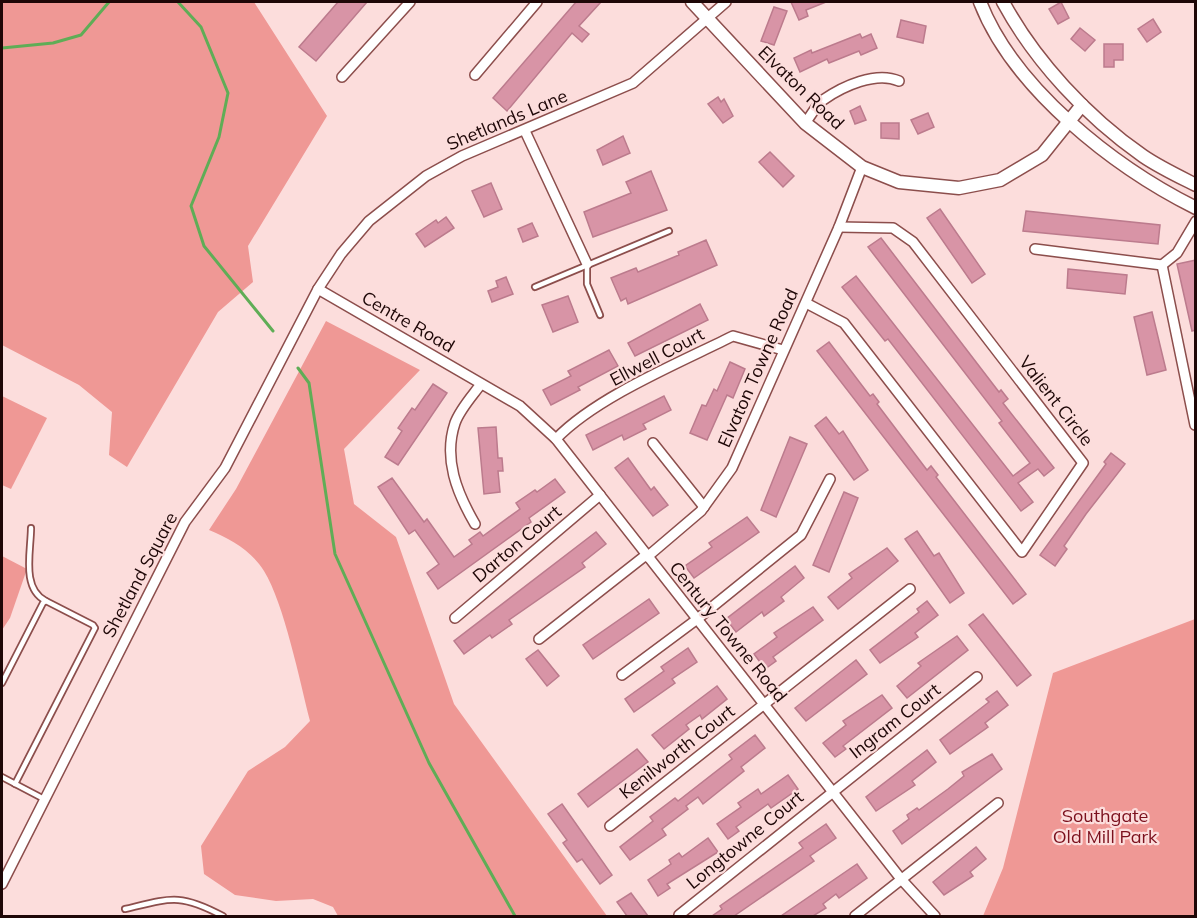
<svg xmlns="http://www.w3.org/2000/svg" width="1197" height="918" font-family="Mulish,sans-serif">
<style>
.green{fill:#ef9895}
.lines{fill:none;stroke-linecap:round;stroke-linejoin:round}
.stream{stroke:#5fad56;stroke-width:3}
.building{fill:#d894a6;stroke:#bc7b8d;stroke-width:1.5}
.service-casing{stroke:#8c4e4c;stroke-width:8}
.minor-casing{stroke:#8c4e4c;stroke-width:12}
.tertiary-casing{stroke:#8c4e4c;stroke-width:15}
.service{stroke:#fff;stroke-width:4.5}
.minor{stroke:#fff;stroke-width:9}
.tertiary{stroke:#fff;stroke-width:12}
.labels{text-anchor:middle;stroke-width:4.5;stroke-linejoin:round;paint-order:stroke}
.street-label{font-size:18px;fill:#1e0707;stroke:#fcdddc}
.park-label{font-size:18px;fill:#7b101d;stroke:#fcdddc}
</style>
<rect width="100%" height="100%" fill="#fcdddc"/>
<g class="green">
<path d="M2,2H254L327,116L248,246L253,282L218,312L127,467L109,455L112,412L79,385L2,345Z"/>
<path d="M326,321L420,370L344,449L354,504L396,537L454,704L607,916H338L333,907L313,899L276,901L235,895L204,874L201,846L248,771L285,747L310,721C300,682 284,603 264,571C251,550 230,539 209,530L236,489Z"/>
<path d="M2,396L47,418L11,489L2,485Z"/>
<path d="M2,556L27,569L10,618L2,630Z"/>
<path d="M1195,619V916H983L1003,868L1053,673Z"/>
</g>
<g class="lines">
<g class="stream">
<path d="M178,2L201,27L228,93L219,137L191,206L204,246L273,331"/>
<path d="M2,48L53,43L81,35L109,2"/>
<path d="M298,368L309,383L335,554L429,763L515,916"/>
</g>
</g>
<g class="building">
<path d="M338,2H367L316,61L299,47Z"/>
<path d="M576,2H601L579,26L589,34L582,42L572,33L507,111L493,98Z"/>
<path d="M791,2H826L806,10L808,16L799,20Z"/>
<path d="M1061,2L1069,18L1058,24L1049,9Z"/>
<path d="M774,7L787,11L774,45L761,41Z"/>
<path d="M1153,19L1161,32L1147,42L1138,29Z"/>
<path d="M901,20L926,26L923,43L897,37Z"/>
<path d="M1080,28L1095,40L1085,51L1071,39Z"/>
<path d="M860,34L862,38L871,34L877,48L861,55L859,51L829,63L827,59L800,72L794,58L811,50L812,53Z"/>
<path d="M1104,44H1123V60H1114V67H1104Z"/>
<path d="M718,97L721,102L724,99L733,116L723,123L708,104Z"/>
<path d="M860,106L866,120L855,124L850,111Z"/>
<path d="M928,113L934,127L918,134L911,120Z"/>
<path d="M881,123H899V139L881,138Z"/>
<path d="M623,136L630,153L603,165L597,150Z"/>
<path d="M770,152L794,176L783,187L759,162Z"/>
<path d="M651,171L667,210L593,237L584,212L631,193L626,182Z"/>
<path d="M491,183L502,209L484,217L472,191Z"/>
<path d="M940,209L985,274L972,283L927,218Z"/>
<path d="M1026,211L1160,225L1158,244L1023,231Z"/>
<path d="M446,217L454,228L425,247L416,234L436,220L438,223Z"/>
<path d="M532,223L538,236L523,242L518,229Z"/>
<path d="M881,238L999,392L1001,390L1008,399L1003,403L1054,468L1044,476L1038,469L1018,483L1033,502L1021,511L888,339L885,341L842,287L856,276L1013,476L1030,463L999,423L1002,421L868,247Z"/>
<path d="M706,240L717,265L628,304L626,298L621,301L611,278L636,268L638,272L679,255L678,252Z"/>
<path d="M1196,260V330L1192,331L1177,264Z"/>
<path d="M1068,269L1127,275L1125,294L1067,288Z"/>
<path d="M506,277L513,294L492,302L488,291L498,287L496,281Z"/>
<path d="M568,296L578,322L553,332L542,305Z"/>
<path d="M700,304L708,320L635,356L628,343Z"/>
<path d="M1152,312L1166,370L1147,375L1134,317Z"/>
<path d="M829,342L870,396L873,394L879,402L877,404L927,470L931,466L938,475L936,477L1026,594L1013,604L817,351Z"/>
<path d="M609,350L618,366L578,387L580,390L551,405L543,390L571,376L568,371Z"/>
<path d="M730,362L745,369L733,398L727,395L707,440L690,433L702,405L706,406L714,389L717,391Z"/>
<path d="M433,384L447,393L398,465L385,457L402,431L398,428L412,408L415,410Z"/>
<path d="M664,396L671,410L643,424L646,429L624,440L622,435L593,450L586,435Z"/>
<path d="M826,417L839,434L843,431L868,470L854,480L815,426Z"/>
<path d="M496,427L498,458H502L503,471H498L500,492L484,494L478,428Z"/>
<path d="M790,437L807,444L776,517L761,510Z"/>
<path d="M1111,453L1125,464L1086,514L1064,546L1067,549L1055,566L1040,555L1106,464L1104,462Z"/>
<path d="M628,458L651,490L654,487L668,505L653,516L615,468Z"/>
<path d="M392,478L424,522L427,519L454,557L472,544L469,540L480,532L483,536L520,509L516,503L535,490L537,492L555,479L565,492L529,518L531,522L438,589L427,573L439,564L415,530L409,534L378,487Z"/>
<path d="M844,492L858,498L829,572L813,565Z"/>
<path d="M747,517L759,532L694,578L685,566L712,547L709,543Z"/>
<path d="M917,531L934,556L939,553L964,593L950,603L905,539Z"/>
<path d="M596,532L606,544L582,563L585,567L509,620L512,624L492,638L490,635L464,654L454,641Z"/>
<path d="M887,548L898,561L838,609L828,597L852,578L849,574Z"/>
<path d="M795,566L804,578L781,597L784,601L764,616L762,612L736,632L726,619Z"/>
<path d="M649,599L659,613L593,659L583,645Z"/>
<path d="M927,601L938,615L915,633L918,637L880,663L870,650L919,612L917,609Z"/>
<path d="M813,607L823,620L773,657L776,661L765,669L754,654L777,637L774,633Z"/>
<path d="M983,614L1031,675L1017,686L969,625Z"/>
<path d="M957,636L968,650L907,698L897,686L921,666L918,663Z"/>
<path d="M688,648L697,662L672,679L675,683L634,712L625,699L664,671L661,667Z"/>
<path d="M538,650L559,676L547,686L526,659Z"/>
<path d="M856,660L867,674L806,721L795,708Z"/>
<path d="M717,686L727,699L702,719L700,715L686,725L689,729L664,749L652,735Z"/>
<path d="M997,691L1008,705L985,723L988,727L950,754L940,740L989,702L986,699Z"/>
<path d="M882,695L892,708L843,746L846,749L835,757L823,743L846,725L843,721Z"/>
<path d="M755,735L765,748L741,767L744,771L703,804L698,797L686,806L688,809L662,829L666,835L630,860L620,847L653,821L650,817L675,798L678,801L732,759L729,755Z"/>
<path d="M637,749L648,762L588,807L578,794Z"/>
<path d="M927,750L936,762L912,781L915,785L876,811L866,797Z"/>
<path d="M992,754L1002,769L902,844L893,831L909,819L907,815L917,808L919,810L948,789L964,776L962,772Z"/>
<path d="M788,775L798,789L771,808L768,804L736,827L739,831L728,839L717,824L741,807L738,803L758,789L761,794Z"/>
<path d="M562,804L612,875L600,884L582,859L577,862L563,843L567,840L548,814Z"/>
<path d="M826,824L836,838L810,856L814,861L734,916H712L722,909L720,906L803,848L799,843Z"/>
<path d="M708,838L718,852L667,884L670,888L658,896L648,880L671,864L669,860L679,853L682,857Z"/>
<path d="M976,847L986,859L970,872L973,876L944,895L933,882Z"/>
<path d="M857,864L867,878L839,898L836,894L823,904L826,908L813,916H781Z"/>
<path d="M631,893L648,916H627L617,902Z"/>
</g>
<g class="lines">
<defs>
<g id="service">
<path d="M587,264V284L600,315"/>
<path d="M535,287L669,231"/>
<path d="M31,528C31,551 21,589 46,601"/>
<path d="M2,683L43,603L46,601L93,625L95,628L15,784"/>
<path d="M2,777L44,799"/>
<path d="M125,909C171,898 180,893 223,916"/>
</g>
<g id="minor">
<path d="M475,75L537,2"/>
<path d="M342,77L410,2"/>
<path d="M805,123C811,116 816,105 823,100C843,86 876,71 899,81"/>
<path d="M525,131L587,264"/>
<path d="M1035,249L1162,265L1177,253L1196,221"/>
<path d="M1162,265L1195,425"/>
<path d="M318,289L520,406L556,439L901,879L935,916"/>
<path d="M806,303L844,323L1022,552L1083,463L913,242L893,228L839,227"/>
<path d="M556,439C596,397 681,362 733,336L783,350"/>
<path d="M653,443L704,507"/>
<path d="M475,524C457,493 443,459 455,423C460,409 473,395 481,384"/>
<path d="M647,557L701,511L732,468L839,227L862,167"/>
<path d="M455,618L600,495"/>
<path d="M539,639L646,555"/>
<path d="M622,675L696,620L801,535L830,479"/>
<path d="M610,826L910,589"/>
<path d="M2,884L185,522L225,468L318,289L341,254L369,221L426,176L462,156L633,83L726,2"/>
<path d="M679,915L977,677"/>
<path d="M855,916L998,803"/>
</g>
<g id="tertiary">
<path d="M692,2L805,123L862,167L899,182L959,188L1000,180L1042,155L1082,105"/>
<path d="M980,2C1014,89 1114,167 1196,208"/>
<path d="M1003,2C1035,61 1087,117 1143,156C1159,167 1178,176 1196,185"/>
</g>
</defs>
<use href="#service" class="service-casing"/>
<use href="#minor" class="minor-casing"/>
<use href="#tertiary" class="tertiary-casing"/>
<use href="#service" class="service"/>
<use href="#minor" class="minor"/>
<use href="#tertiary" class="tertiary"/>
</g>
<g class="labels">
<g class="street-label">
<text transform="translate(801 88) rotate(44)" y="6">Elvaton Road</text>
<text transform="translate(507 120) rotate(-23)" y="6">Shetlands Lane</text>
<text transform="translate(408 322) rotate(30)" y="6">Centre Road</text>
<text transform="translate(657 357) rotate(-28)" y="6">Ellwell Court</text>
<text transform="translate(758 368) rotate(-66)" y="6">Elvaton Towne Road</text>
<text transform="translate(1056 401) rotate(52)" y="6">Valient Circle</text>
<text transform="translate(517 544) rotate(-40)" y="6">Darton Court</text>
<text transform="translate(140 575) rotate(-62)" y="6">Shetland Square</text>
<text transform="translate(728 632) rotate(51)" y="6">Century Towne Road</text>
<text transform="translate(895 721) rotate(-38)" y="6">Ingram Court</text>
<text transform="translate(677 752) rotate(-38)" y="6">Kenilworth Court</text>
<text transform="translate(745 840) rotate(-39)" y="6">Longtowne Court</text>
</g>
<g class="park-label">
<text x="1105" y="822">Southgate<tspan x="1105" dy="21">Old Mill Park</tspan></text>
</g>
</g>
<rect width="1197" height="918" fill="none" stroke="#1e0707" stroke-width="6"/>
</svg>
